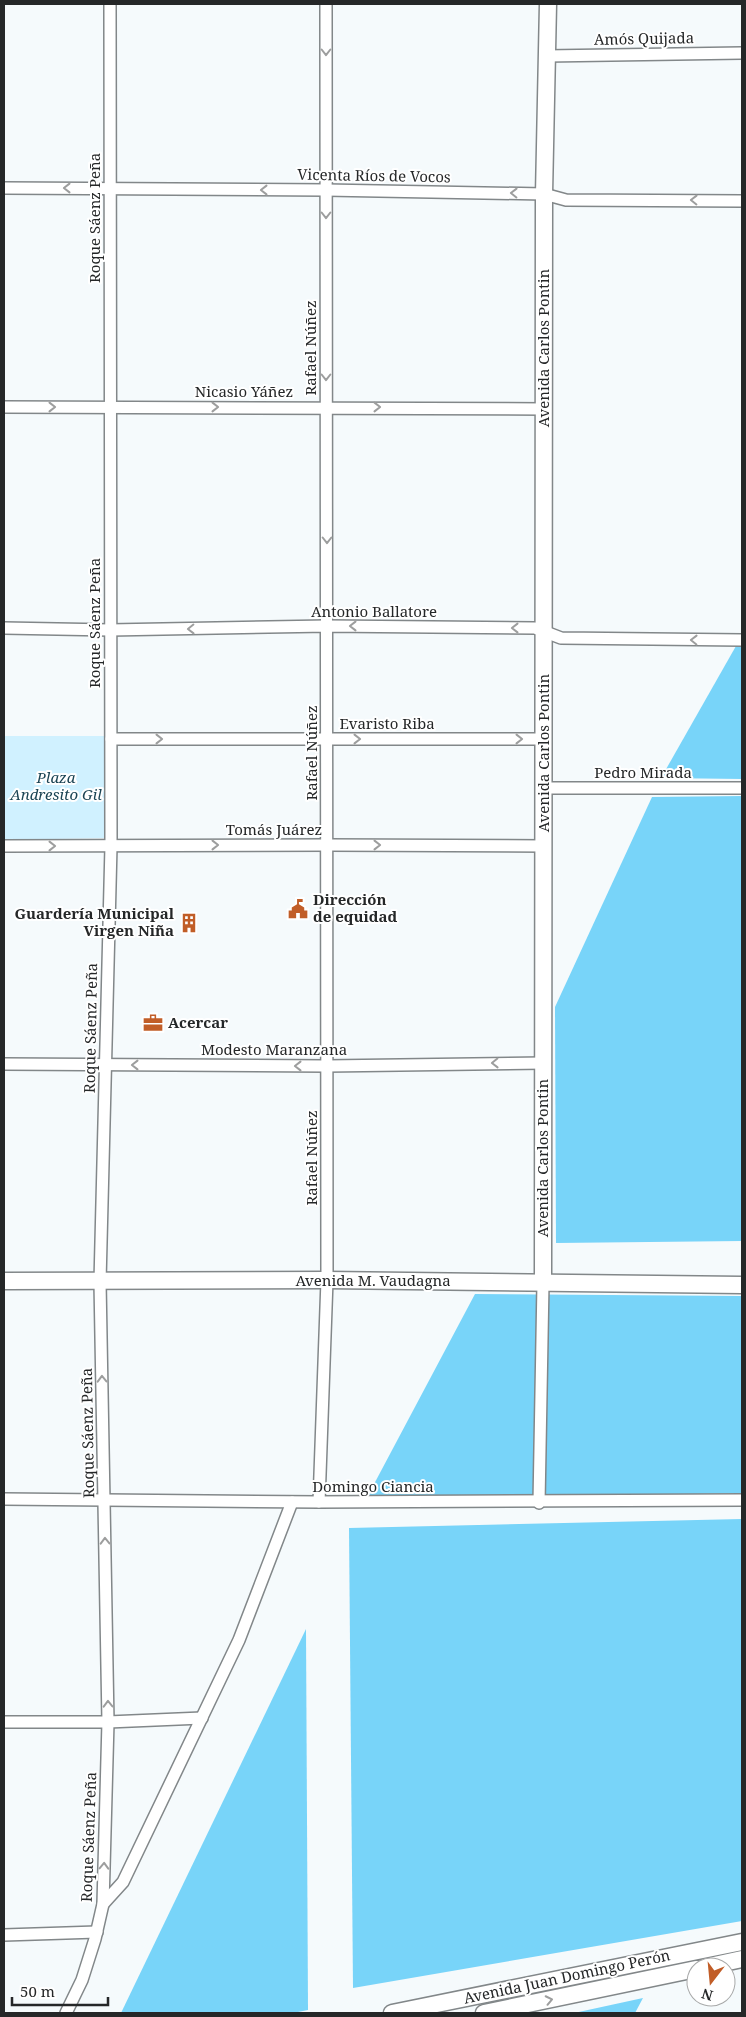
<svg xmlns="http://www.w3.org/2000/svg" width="746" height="2017" font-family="'Noto Serif',serif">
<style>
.green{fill:#d0f1ff}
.forest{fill:#78d4f9}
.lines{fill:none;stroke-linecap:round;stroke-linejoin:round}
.minor-casing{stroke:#828789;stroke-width:14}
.secondary-casing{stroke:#828789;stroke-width:19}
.minor{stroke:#fff;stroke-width:11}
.secondary{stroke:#fff;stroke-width:16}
.oneway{stroke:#9d9e9e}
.labels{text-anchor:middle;stroke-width:4;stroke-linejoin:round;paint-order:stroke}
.street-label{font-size:15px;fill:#252728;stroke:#fff}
.park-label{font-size:15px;font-style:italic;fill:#1b4454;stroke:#fff}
.poi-label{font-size:15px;font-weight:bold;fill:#252728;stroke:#fff;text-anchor:start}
</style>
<rect width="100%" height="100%" fill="#f5fafc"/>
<path class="green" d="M5,736H106V838L4,840Z"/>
<g class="forest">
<path d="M736,646H742V779L661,778Z"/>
<path d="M742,796V1241L556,1243L555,1007L652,797Z"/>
<path d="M475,1294L742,1296V1493L365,1501Z"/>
<path d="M742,1519V1921L353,1988L349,1528Z"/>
<path d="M306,1629L308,2010L293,2013H121Z"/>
<path d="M643,1998L635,2013H574Z"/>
</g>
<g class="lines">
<defs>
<g id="minor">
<path d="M546,56L742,53"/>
<path d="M4,188L326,190L544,194L566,200L742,201"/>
<path d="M4,407L544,409"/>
<path d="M4,628L110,630L327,626L535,628L561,638L742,640"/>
<path d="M111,739H543"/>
<path d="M544,788H742"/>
<path d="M4,846L328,845L545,846"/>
<path d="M4,1064L327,1066L544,1063"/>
<path d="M4,1499L319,1502L742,1500"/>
<path d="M319,1502L327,1280L326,4"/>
<path d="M539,1503L543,1283"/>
<path d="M4,1722H108L202,1718"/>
<path d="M103,1904L123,1882L239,1640L292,1502"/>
<path d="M4,1935L97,1932"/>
<path d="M66,2013L82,1980L95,1939L103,1904L108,1722L100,1282L111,846L110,4"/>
</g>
<g id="secondary">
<path d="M4,1281L327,1280L742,1285"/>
<path d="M543,1283L544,194L548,4"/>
<path d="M705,1967L742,1959"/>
<path d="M392,2013L742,1942"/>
<path d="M484,2013L696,1969"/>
</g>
</defs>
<use href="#minor" class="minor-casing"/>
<use href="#secondary" class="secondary-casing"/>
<use href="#minor" class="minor"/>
<use href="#secondary" class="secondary"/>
</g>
<defs><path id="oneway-chevron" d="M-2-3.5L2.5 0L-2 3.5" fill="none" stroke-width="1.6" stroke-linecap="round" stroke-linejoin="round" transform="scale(1.25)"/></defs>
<g class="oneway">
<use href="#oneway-chevron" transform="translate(326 52) rotate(90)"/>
<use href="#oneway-chevron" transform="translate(67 188) rotate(-180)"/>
<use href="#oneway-chevron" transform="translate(264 190) rotate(-180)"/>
<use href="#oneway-chevron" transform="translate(514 193) rotate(-179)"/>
<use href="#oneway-chevron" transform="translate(694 200) rotate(-179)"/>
<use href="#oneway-chevron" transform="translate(326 215) rotate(90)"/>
<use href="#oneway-chevron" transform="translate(326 377) rotate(90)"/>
<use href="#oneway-chevron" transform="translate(52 407)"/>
<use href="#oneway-chevron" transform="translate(215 407)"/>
<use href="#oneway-chevron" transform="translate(377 407)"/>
<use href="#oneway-chevron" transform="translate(327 540) rotate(90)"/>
<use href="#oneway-chevron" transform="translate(353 626) rotate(-180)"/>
<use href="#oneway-chevron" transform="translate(515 628) rotate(-180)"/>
<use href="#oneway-chevron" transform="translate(191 629) rotate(179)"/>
<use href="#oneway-chevron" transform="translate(694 640) rotate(-179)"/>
<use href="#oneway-chevron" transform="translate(159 739)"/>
<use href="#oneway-chevron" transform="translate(357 739)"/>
<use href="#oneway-chevron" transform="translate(519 739)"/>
<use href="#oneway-chevron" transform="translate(215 845)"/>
<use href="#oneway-chevron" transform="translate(377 845)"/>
<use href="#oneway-chevron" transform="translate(52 846)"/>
<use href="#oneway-chevron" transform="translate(495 1063) rotate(179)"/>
<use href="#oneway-chevron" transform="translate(135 1065) rotate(-180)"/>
<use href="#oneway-chevron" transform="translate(298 1066) rotate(-180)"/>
<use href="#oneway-chevron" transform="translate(102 1379) rotate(-91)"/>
<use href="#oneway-chevron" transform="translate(105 1541) rotate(-91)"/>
<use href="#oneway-chevron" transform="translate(108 1704) rotate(-91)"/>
<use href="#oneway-chevron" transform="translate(104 1866) rotate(-88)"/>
<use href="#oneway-chevron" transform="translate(549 2000) rotate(-12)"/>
</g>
<defs>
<symbol id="civic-bare" viewBox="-9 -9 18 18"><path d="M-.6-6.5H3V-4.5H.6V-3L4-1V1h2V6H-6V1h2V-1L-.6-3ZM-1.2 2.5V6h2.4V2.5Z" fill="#c15d27" stroke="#fff" stroke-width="2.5" paint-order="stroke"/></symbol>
<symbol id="building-bare" viewBox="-9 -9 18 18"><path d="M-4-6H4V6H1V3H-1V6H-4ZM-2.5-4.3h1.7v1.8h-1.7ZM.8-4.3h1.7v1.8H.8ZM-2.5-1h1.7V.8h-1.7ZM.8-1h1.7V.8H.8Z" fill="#c15d27" stroke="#fff" stroke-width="2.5" paint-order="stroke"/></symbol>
<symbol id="office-bare" viewBox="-9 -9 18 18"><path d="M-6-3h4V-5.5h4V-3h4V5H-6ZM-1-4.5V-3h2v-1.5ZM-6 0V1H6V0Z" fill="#c15d27" stroke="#fff" stroke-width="2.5" paint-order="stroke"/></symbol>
</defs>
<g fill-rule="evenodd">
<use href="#civic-bare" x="284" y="895" width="28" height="28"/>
<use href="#building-bare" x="175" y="909" width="28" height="28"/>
<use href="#office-bare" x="139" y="1009" width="28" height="28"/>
</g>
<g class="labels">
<g class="street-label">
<text transform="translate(644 39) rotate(-1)" y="5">Amós Quijada</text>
<text transform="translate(374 176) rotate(1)" y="5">Vicenta Ríos de Vocos</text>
<text transform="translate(95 218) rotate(-90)" y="5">Roque Sáenz Peña</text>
<text transform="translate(311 348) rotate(-90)" y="5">Rafael Núñez</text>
<text transform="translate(544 348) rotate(-90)" y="5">Avenida Carlos Pontin</text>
<text x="244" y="397">Nicasio Yáñez</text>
<text x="374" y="617">Antonio Ballatore</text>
<text transform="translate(95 623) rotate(-90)" y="5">Roque Sáenz Peña</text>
<text x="387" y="729">Evaristo Riba</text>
<text transform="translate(312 753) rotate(-90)" y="5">Rafael Núñez</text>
<text transform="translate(544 753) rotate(-90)" y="5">Avenida Carlos Pontin</text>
<text x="643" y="778">Pedro Mirada</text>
<text x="274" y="835">Tomás Juárez</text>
<text transform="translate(91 1028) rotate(-89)" y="5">Roque Sáenz Peña</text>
<text x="274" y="1055">Modesto Maranzana</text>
<text transform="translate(312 1158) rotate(-90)" y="5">Rafael Núñez</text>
<text transform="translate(543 1158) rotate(-90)" y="5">Avenida Carlos Pontin</text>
<text x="373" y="1286">Avenida M. Vaudagna</text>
<text transform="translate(88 1433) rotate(-91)" y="5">Roque Sáenz Peña</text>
<text x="373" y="1492">Domingo Ciancia</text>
<text transform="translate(89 1837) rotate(-88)" y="5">Roque Sáenz Peña</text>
<text transform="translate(567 1977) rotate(-12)" y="5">Avenida Juan Domingo Perón</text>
</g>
<g class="park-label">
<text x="56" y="783">Plaza<tspan x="56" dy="17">Andresito Gil</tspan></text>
</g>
<g class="poi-label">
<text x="313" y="905">Dirección<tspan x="313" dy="17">de equidad</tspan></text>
<text x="174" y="919" text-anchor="end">Guardería Municipal<tspan x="174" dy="17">Virgen Niña</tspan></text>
<text x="168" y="1028">Acercar</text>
</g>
</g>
<rect width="746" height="2017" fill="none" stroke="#252728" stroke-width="10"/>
<g transform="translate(711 1982) rotate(196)"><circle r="24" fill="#ffffff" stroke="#a8a9a9"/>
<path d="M0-4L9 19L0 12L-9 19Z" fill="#c15d27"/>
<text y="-8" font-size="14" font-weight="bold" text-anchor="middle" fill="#252728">N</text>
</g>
<path d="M12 1997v8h96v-8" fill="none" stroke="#252728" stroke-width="2.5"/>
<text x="20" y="1997" font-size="15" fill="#252728" stroke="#ffffff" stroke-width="4" paint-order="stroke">50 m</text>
</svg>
